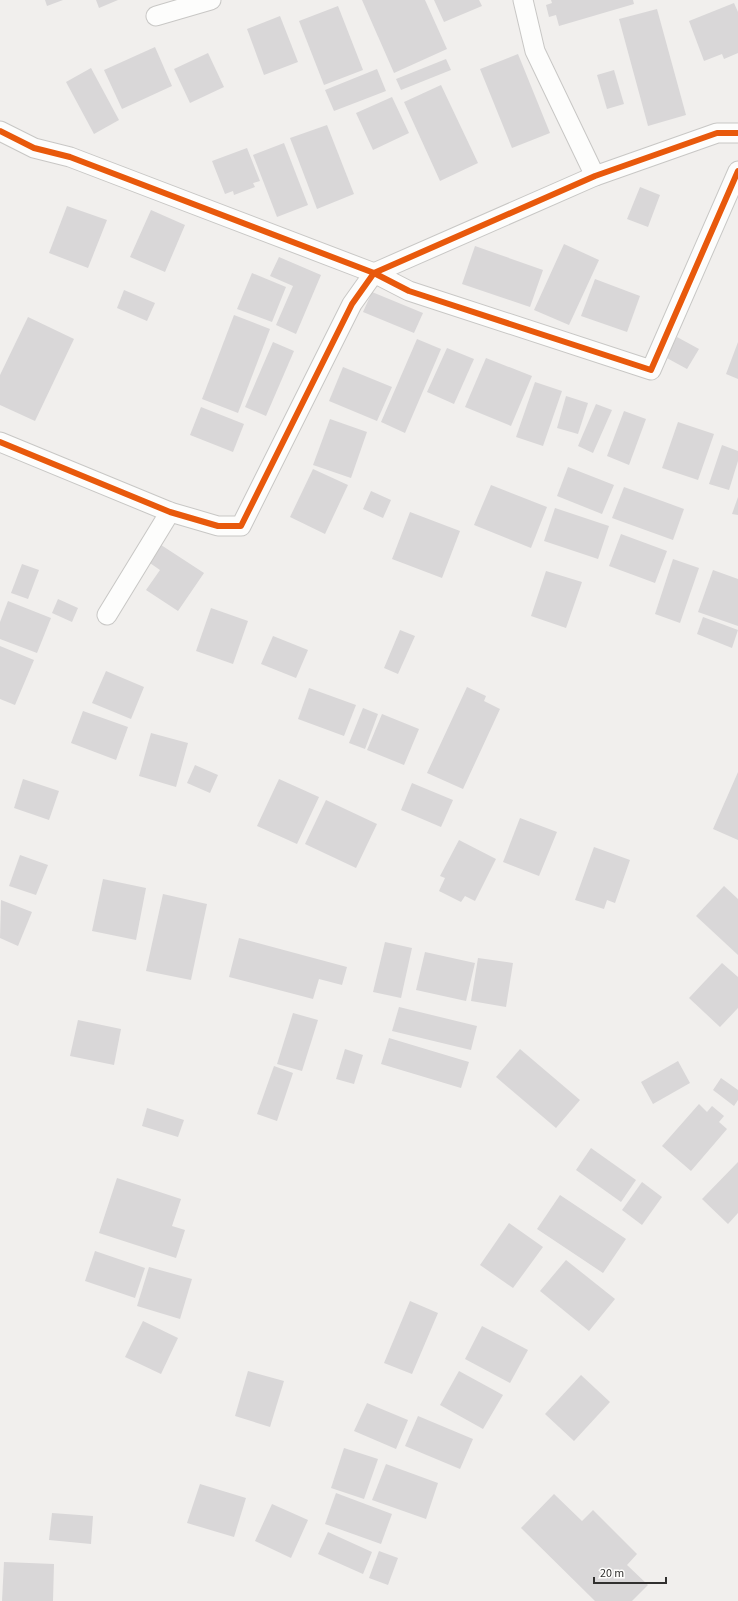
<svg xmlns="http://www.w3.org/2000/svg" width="738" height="1601" font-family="'Source Sans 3',sans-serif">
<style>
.building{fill:#d9d7d8}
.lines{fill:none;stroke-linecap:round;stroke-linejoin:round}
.minor-casing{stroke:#c8c7c5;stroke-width:21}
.minor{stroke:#fdfdfc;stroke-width:19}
.cycleway-casing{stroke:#fffefc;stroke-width:8}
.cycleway{stroke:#e8590c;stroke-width:6}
</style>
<rect width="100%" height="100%" fill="#f1efed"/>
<g class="building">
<path d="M45,0H63L47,6Z"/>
<path d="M96,0H118L99,8Z"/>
<path d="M362,0H425L447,49L394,73Z"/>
<path d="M434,0H479L482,6L444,22Z"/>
<path d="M551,0H633L634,4L559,26L556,15L549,17L546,5L552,3Z"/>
<path d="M734,3L738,12V53L724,59L722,54L704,61L689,21Z"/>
<path d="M338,6L363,70L324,85L299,21Z"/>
<path d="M657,9L686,115L648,126L619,19Z"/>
<path d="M280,16L298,62L264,75L247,29Z"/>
<path d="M155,47L172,86L122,109L104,70Z"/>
<path d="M208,53L224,87L190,103L174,69Z"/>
<path d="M518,54L550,133L512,148L480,69Z"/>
<path d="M446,59L451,70L401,90L396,79Z"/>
<path d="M91,68L119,120L94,134L66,82Z"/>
<path d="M377,69L386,91L334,111L325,90Z"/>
<path d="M614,70L624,104L607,109L597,75Z"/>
<path d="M441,85L478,163L440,181L404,102Z"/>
<path d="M392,97L409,133L373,150L356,113Z"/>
<path d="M327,125L354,194L317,209L290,138Z"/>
<path d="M284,143L308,205L277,217L253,155Z"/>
<path d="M247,148L260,181L253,183L255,187L234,195L233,191L225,194L212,161Z"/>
<path d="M640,187L660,195L648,227L627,219Z"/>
<path d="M67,206L107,220L88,268L49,253Z"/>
<path d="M151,210L185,225L165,272L130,257Z"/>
<path d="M564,244L599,260L569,325L534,310Z"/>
<path d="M475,246L543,270L530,307L462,284Z"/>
<path d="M279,257L321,275L296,334L276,325L293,286L270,276Z"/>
<path d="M252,273L286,287L272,322L237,309Z"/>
<path d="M595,279L640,296L627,332L581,316Z"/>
<path d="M124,290L155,303L147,321L117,308Z"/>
<path d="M372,292L423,313L414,333L363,312Z"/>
<path d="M234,315L270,329L238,413L202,399Z"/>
<path d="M28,317L74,339L35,421L0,405V375Z"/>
<path d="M677,337L699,349L687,369L665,357Z"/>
<path d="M417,339L441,349L405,433L381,422Z"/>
<path d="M273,342L294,351L266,416L245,407Z"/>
<path d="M738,342V379L726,374Z"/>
<path d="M447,348L474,359L454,404L427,392Z"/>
<path d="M486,358L532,376L511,426L465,407Z"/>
<path d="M343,367L392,387L377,421L329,401Z"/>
<path d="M535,382L562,391L543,446L516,437Z"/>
<path d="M566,396L588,403L578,434L557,428Z"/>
<path d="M596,404L612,410L593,453L578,446Z"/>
<path d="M201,407L244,424L233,452L190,435Z"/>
<path d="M624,411L646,419L629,465L607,456Z"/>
<path d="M330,419L367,432L351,478L313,465Z"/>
<path d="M678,422L714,434L698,480L662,468Z"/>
<path d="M722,445L738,451V461L729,490L709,484Z"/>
<path d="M568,467L614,485L602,514L557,496Z"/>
<path d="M313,469L348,485L325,534L290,517Z"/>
<path d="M491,485L547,507L531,548L474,525Z"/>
<path d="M624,487L684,509L673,540L612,518Z"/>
<path d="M371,491L391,500L383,518L363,509Z"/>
<path d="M738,497V515L732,514Z"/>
<path d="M555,508L609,526L598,559L544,541Z"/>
<path d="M410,512L460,531L442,578L392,559Z"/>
<path d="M621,534L667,551L655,583L609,566Z"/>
<path d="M158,543L204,573L178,611L146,590L160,570L147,561Z"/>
<path d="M673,559L699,568L680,623L655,614Z"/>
<path d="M22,564L39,570L28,599L11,593Z"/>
<path d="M713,570L738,579V626L698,612Z"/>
<path d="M546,571L582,582L566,628L531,616Z"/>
<path d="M58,599L78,608L72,622L52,613Z"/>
<path d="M8,601L51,618L37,653L0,639V622Z"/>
<path d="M211,608L248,621L233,664L196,651Z"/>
<path d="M703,617L738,630L732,648L697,634Z"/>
<path d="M400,630L415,636L398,674L384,668Z"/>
<path d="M273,636L308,650L296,678L261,664Z"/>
<path d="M0,646L34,660L15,705L0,699Z"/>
<path d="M106,671L144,687L131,719L92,703Z"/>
<path d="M467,687L486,696L484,701L500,709L463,789L427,773Z"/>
<path d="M309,688L356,705L344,736L298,719Z"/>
<path d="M363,708L378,714L365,749L349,743Z"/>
<path d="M83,711L128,727L116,760L71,743Z"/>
<path d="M382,714L419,729L404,765L367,750Z"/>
<path d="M151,733L188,743L176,787L139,776Z"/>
<path d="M195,765L218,775L210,793L187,783Z"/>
<path d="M738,772V840L713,829Z"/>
<path d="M23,779L59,791L49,820L14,808Z"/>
<path d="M279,779L319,797L297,844L257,826Z"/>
<path d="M412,783L453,800L441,827L401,810Z"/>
<path d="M326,800L377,824L356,868L305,844Z"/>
<path d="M520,818L557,832L539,876L503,862Z"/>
<path d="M459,840L496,859L475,901L465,896L461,902L439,891L445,878L440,876Z"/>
<path d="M594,847L630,860L615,903L607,900L604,909L575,900Z"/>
<path d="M20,855L48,865L36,895L9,886Z"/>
<path d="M103,879L146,888L136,940L92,931Z"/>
<path d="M724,886L738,899V955L696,916Z"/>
<path d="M163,894L207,904L191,980L146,971Z"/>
<path d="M1,900L32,912L18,946L0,938Z"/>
<path d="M239,938L347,967L342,985L319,979L313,999L229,977Z"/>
<path d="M385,942L412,948L401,998L373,992Z"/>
<path d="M425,952L475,963L466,1001L416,990Z"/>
<path d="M478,958L513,963L506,1007L471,1001Z"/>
<path d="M722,963L738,977V1008L720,1027L689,998Z"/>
<path d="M399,1007L477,1026L471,1050L392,1031Z"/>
<path d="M293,1013L318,1020L302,1071L277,1064Z"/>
<path d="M78,1020L121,1029L114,1065L70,1056Z"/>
<path d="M389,1038L469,1062L461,1088L381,1064Z"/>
<path d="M345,1049L363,1055L354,1084L336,1079Z"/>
<path d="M520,1049L580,1100L556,1128L496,1077Z"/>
<path d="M678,1061L690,1083L653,1104L641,1082Z"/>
<path d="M274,1066L293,1073L277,1121L257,1114Z"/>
<path d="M721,1078L738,1090V1100L734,1106L713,1090Z"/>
<path d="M699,1104L707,1112L712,1106L724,1116L719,1122L727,1129L691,1171L662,1146Z"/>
<path d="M147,1108L184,1120L178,1137L142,1126Z"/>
<path d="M591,1148L636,1180L621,1202L576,1170Z"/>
<path d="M738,1162V1213L728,1224L702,1199Z"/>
<path d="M117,1178L181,1199L172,1226L185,1230L176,1258L99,1233Z"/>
<path d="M642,1182L662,1197L642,1225L622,1210Z"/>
<path d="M560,1195L626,1239L603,1273L537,1229Z"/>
<path d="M509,1223L543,1247L513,1288L480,1265Z"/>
<path d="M95,1251L145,1268L135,1298L85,1281Z"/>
<path d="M566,1260L615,1299L589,1331L540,1291Z"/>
<path d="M149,1267L192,1279L180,1319L137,1306Z"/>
<path d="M410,1301L438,1313L412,1374L384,1363Z"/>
<path d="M143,1321L178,1338L161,1374L125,1357Z"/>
<path d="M482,1326L528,1350L510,1383L465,1359Z"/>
<path d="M248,1371L284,1381L270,1427L235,1416Z"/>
<path d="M459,1371L503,1395L483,1429L440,1405Z"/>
<path d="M581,1375L610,1402L574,1441L545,1414Z"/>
<path d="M367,1403L408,1420L396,1449L354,1431Z"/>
<path d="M418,1416L473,1439L460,1469L405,1446Z"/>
<path d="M344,1448L378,1459L364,1499L331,1488Z"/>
<path d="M386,1464L438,1483L426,1519L372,1500Z"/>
<path d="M200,1484L246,1498L234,1537L187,1523Z"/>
<path d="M336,1493L392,1514L381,1544L325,1524Z"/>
<path d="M554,1494L582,1521L593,1510L637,1554L627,1565L648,1585L632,1601H595L521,1528Z"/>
<path d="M272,1504L308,1520L291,1558L255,1541Z"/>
<path d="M52,1513L93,1516L91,1544L49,1540Z"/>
<path d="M328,1532L372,1552L363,1574L318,1554Z"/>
<path d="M379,1551L398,1558L388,1585L369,1578Z"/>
<path d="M4,1562L54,1564L53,1601H2Z"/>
</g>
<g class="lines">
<defs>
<g id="minor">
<path d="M523,0L535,51L595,176"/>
<path d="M156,16L211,0"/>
<path d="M0,131L34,148L70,157L374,273L409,291L651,370L738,171"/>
<path d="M0,442L170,512L218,526H241L352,304L374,273L595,176L717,133H738"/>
<path d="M107,615L170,512"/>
</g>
</defs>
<use href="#minor" class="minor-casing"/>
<use href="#minor" class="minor"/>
<defs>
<g id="cycleway">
<path d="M0,131L34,148L70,157L374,273L409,291L651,370L738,171"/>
<path d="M0,442L170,512L218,526H241L352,304L374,273L595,176L717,133H738"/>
</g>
</defs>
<use href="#cycleway" class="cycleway-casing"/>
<use href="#cycleway" class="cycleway"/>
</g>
<path d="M594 1577v6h72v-6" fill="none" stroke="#31302f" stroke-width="2"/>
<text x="600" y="1577" font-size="12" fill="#31302f" stroke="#fffefc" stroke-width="3" paint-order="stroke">20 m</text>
</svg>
